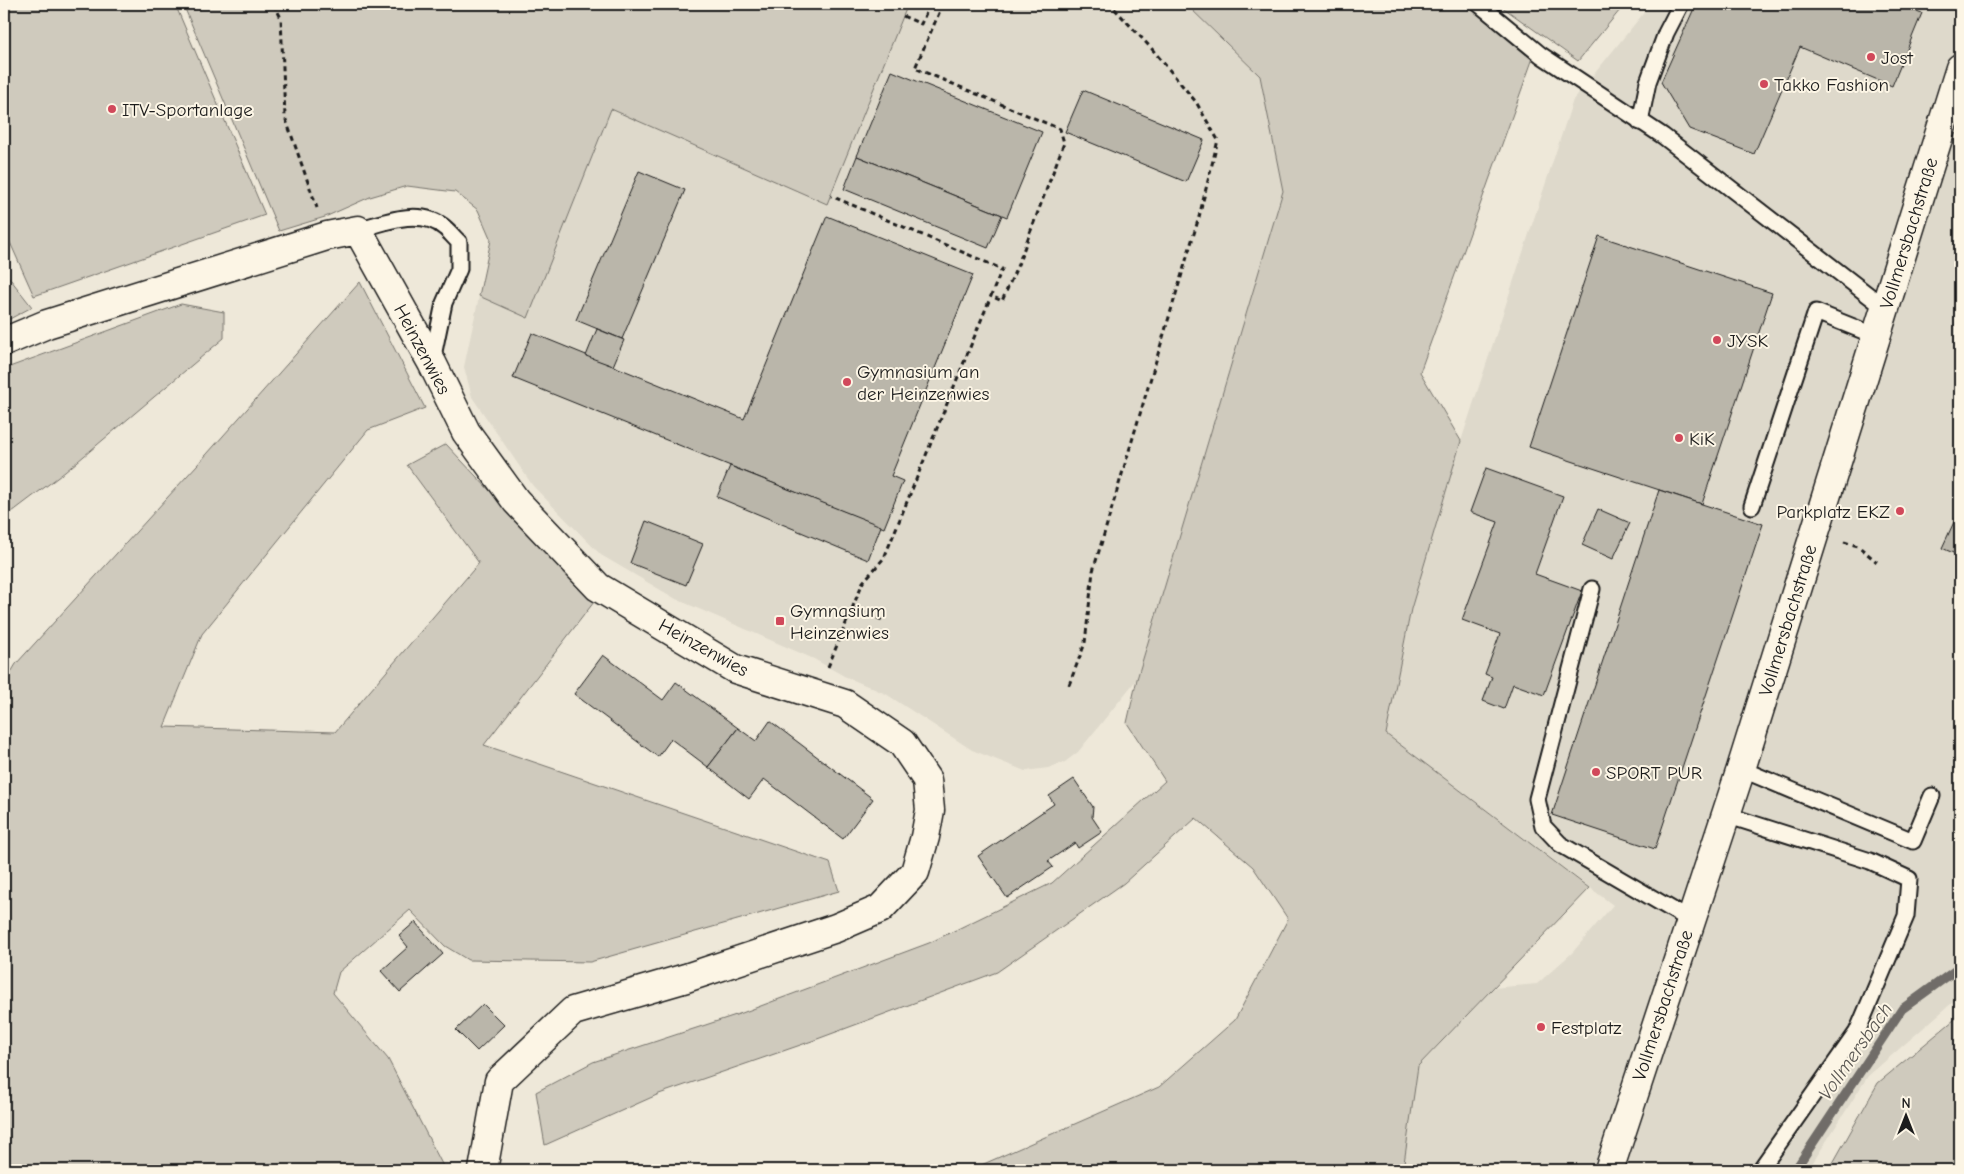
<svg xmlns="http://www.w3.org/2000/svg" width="1964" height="1174" font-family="'Comic Neue',sans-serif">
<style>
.built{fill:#ded9cb}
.green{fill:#cfcabd;stroke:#76736c}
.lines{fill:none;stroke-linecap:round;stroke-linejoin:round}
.stream{stroke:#6f6c67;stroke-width:9}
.building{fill:#bab6aa;stroke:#1c1c1c}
.service-casing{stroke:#1c1c1c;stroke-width:19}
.minor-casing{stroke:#1c1c1c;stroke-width:31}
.secondary-casing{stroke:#1c1c1c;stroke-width:31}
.path{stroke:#1c1c1c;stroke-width:3;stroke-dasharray:5 4;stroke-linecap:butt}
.service{stroke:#fcf5e5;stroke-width:15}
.minor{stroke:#fcf5e5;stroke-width:28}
.secondary{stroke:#fcf5e5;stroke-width:28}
.poi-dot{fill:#d1495b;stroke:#fcf5e5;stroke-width:2}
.labels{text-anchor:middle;stroke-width:4;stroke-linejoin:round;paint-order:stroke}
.poi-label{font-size:19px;fill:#1c1c1c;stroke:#fcf5e5;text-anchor:start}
.street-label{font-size:19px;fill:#1c1c1c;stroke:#fcf5e5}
.water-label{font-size:20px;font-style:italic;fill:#5b5854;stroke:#fcf5e5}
</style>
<rect width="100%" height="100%" fill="#eee8d9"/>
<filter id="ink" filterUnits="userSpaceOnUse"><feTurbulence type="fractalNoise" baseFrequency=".02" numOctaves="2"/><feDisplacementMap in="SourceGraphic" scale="10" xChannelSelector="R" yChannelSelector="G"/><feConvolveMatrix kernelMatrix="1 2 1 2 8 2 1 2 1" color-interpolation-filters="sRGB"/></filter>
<g filter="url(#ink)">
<g class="built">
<path d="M333,4H1186L1260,76L1283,191L1137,679L1078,752L1065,762L1048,768L1025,771L972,750L886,694L844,676L814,659L676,599L601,555L533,486L472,397L464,367L491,240L478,210L455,192L407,186L370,197L325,217Z"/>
<path d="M1651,4H1960V996L1868,1076L1808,1170H1403L1418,1066L1493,988L1537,984L1572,953L1613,905L1386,734L1411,609L1461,441L1573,100Z"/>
</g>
<g class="green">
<path d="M4,4H175L265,215L34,296L4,229Z"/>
<path d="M183,4H908L827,204L611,109L528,318L479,296L491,240L478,210L455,192L407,186L370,197L325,217L279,231Z"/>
<path d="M1186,4H1477L1533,58L1420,372L1461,441L1411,609L1386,734L1589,888L1418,1066L1403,1170H970L1159,1087L1235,1020L1288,919L1253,867L1196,818L1124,883L997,972L812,1041L659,1094L545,1145L536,1092L593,1062L742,1013L929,943L1052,883L1165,781L1127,723L1137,679L1283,191L1260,76Z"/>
<path d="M1498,4H1625L1578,61Z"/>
<path d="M4,271L32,307L4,322Z"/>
<path d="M360,282L425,408L368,430L202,634L164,727L335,732L479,563L407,465L446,444L594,602L484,745L830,863L839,891L590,962L468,960L445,946L410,910L339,972L333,993L388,1059L445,1170H4V684L16,664L207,454Z"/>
<path d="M181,304L224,312V338L65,472L4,518V369Z"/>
<path d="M1960,1015V1170H1829L1878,1083Z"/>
</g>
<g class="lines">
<path class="stream" d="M1795,1170L1902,1009L1960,967"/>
</g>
<g class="building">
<path d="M1696,4H1898L1922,13L1892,86L1800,47L1754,154L1689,129L1661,82Z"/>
<path d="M892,71L1042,132L1007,217L857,156Z"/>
<path d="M1083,90L1204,140L1186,182L1065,132Z"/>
<path d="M857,156L1002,215L988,248L844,189Z"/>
<path d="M639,171L685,190L622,339L576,320Z"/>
<path d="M827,216L973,275L891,476L903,481L884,528L513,378L532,333L744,419Z"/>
<path d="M1599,236L1772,293L1702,504L1529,447Z"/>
<path d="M597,329L624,340L613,366L586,356Z"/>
<path d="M730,466L881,526L868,560L717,497Z"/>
<path d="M1486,468L1563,496L1535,574L1582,591L1544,695L1513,684L1504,709L1483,701L1492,677L1485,674L1500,634L1462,620L1498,522L1470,512Z"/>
<path d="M1659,490L1763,524L1655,849L1552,815Z"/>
<path d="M1598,509L1630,523L1613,559L1582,545Z"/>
<path d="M1960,509V556L1942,548Z"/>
<path d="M646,521L703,544L686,585L630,563Z"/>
<path d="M603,655L663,700L676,682L738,728L708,767L671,739L658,757L574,694Z"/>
<path d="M770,721L873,799L843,839L764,779L749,799L708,767L738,728L756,741Z"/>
<path d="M1074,779L1093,807L1092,817L1102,832L1078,848L1075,843L1048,861L1053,867L1007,898L978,856L1054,804L1049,796Z"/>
<path d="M415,922L443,954L400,992L381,971L408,947L399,936Z"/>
<path d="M483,1004L504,1025L477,1051L456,1030Z"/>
</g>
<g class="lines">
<defs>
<g id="service">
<path d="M1479,4L1541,55L1663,136L1885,308"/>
<path d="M1640,122L1648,82L1666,33L1681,4"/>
<path d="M358,230C384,222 421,207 445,228C450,232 454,238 459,242V269L444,303L432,361"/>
<path d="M1752,506L1816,312L1876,336"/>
<path d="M1592,589L1537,799L1543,826L1560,844L1690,920"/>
<path d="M1741,769L1913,841L1932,796"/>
<path d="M1726,815L1870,861L1909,879L1906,916L1857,1032L1760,1170"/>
</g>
<path id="minor" d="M4,342L47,324L327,236L358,230L432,363L466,432L516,501L598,587L735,669L845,704L902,743L927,780L930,810L925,837L915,872L880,909L836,928L686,978L573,1011L499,1081L483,1170"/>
<path id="secondary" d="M1609,1170L1741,769L1960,68"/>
</defs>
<use href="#service" class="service-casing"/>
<use href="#minor" class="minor-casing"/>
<use href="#secondary" class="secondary-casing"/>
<g class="path">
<path d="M274,4L281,18L285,117L317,208"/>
<path d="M943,4L915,68L1060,129L1064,143L1019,262L1002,301L991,296"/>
<path d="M903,16L921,24L930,4"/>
<path d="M1844,542L1858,546L1877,562"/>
<path d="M852,608L885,621"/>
<path d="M828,667L863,582L884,558L1002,269L831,196"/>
<path d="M1069,685L1085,643L1093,571L1199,217L1218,140L1196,102L1152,49L1110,4"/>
</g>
<use href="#service" class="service"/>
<use href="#minor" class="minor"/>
<use href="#secondary" class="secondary"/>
</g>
</g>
<g class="poi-dot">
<circle cx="1871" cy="57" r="5"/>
<circle cx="1764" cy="84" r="5"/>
<circle cx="112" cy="109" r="5"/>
<circle cx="1717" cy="340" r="5"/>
<circle cx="847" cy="382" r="5"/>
<circle cx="1679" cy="438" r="5"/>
<circle cx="1900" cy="511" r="5"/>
<rect x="775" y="616" width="10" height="10" rx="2.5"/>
<circle cx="1596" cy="772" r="5"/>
<circle cx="1541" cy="1027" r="5"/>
</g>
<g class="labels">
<g class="poi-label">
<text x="1881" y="64">Jost</text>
<text x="1774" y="91">Takko Fashion</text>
<text x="122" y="116">ITV-Sportanlage</text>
<text x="1727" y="347">JYSK</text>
<text x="857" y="378">Gymnasium an<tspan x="857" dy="22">der Heinzenwies</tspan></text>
<text x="1689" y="445">KiK</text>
<text x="1890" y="518" text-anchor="end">Parkplatz EKZ</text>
<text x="790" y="617">Gymnasium<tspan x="790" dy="22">Heinzenwies</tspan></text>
<text x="1606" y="779">SPORT PUR</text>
<text x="1551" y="1034">Festplatz</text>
</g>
<g class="street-label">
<text transform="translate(1908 233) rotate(-73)" y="7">Vollmersbachstraße</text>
<text transform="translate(423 349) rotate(62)" y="7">Heinzenwies</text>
<text transform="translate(1787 620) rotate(-73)" y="7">Vollmersbachstraße</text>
<text transform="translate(704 647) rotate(29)" y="7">Heinzenwies</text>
<text transform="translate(1662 1005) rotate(-72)" y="7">Vollmersbachstraße</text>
</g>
<g class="water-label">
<text transform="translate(1855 1051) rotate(-55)" y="7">Vollmersbach</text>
</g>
</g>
<rect width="1964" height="1174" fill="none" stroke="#fcf5e5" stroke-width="20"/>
<rect x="10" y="10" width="1944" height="1154" fill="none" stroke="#1c1c1c" stroke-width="2" filter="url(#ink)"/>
<g transform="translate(1906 1116)" stroke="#fcf5e5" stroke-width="4" paint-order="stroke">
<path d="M0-4L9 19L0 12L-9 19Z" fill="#1c1c1c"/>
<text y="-8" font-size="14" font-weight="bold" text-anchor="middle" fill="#1c1c1c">N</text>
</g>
</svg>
